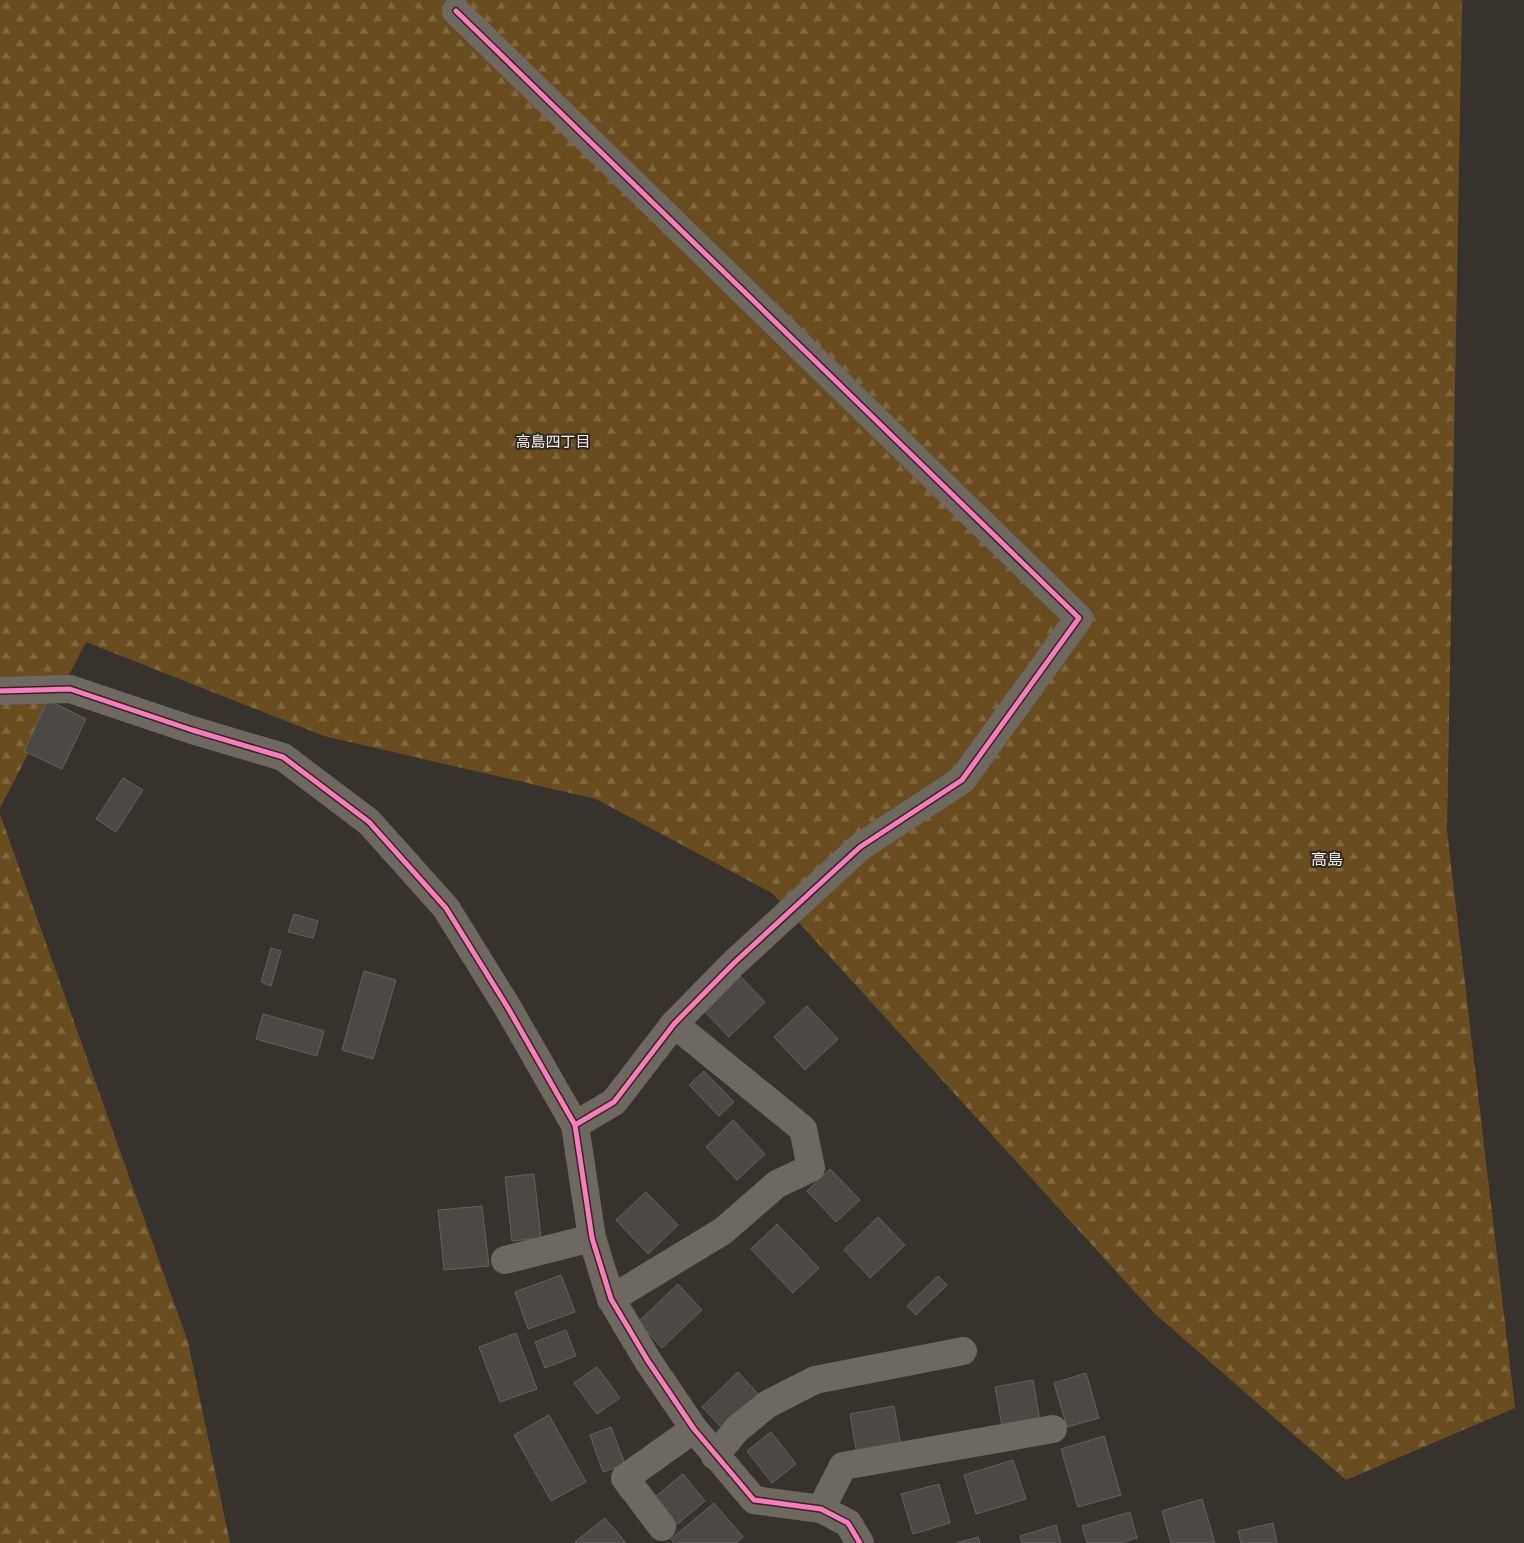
<svg xmlns="http://www.w3.org/2000/svg" width="1524" height="1543" font-family="Arial,'Noto Sans JP',sans-serif">
<style>
.forest{fill:url(#forest-firs)}
.building{fill:#4c4843;stroke:#65615c}
.lines{fill:none;stroke-linecap:round;stroke-linejoin:round}
.minor{stroke:#6d6860;stroke-width:28}
.cycleway-casing{stroke:#31291f;stroke-width:8}
.cycleway{stroke:#fd7abc;stroke-width:5}
.labels{text-anchor:middle;stroke-width:4;stroke-linejoin:round;paint-order:stroke}
.neighbourhood-label{font-size:15px;fill:#f4efe8;stroke:#31291f}
.quarter-label{font-size:16px;fill:#f4efe8;stroke:#31291f}
</style>
<defs>
<pattern id="forest-firs" width="22" height="20" patternUnits="userSpaceOnUse" patternTransform="scale(1.25)"><rect width="22" height="20" fill="#694d20"/><path d="M5 1l3.5 6h-7zM16 11l3.5 6h-7z" fill="#7f6740"/></pattern>
</defs>
<rect width="100%" height="100%" fill="#37322c"/>
<g class="forest">
<path d="M0,0H1462L1447,831L1515,1408L1346,1480L1154,1313L772,893L596,799L324,736L86,642L0,808Z"/>
<path d="M0,814L188,1342L230,1543H0Z"/>
</g>
<g class="building">
<path d="M48,700L86,719L62,769L24,751Z"/>
<path d="M123,778L143,790L116,832L96,819Z"/>
<path d="M294,914L318,921L313,938L288,932Z"/>
<path d="M271,948L281,951L271,986L261,982Z"/>
<path d="M364,971L396,980L373,1059L342,1050Z"/>
<path d="M738,974L765,1002L729,1037L702,1009Z"/>
<path d="M807,1006L838,1039L805,1070L774,1037Z"/>
<path d="M263,1014L324,1031L317,1056L256,1039Z"/>
<path d="M704,1071L734,1102L719,1116L689,1085Z"/>
<path d="M733,1120L765,1154L737,1180L706,1147Z"/>
<path d="M830,1169L860,1200L836,1222L807,1191Z"/>
<path d="M534,1174L541,1238L512,1241L505,1177Z"/>
<path d="M646,1192L678,1225L648,1254L616,1220Z"/>
<path d="M482,1206L489,1266L444,1270L438,1210Z"/>
<path d="M878,1217L905,1245L870,1278L844,1250Z"/>
<path d="M777,1224L819,1268L793,1293L751,1249Z"/>
<path d="M561,1275L575,1312L528,1329L515,1292Z"/>
<path d="M938,1276L947,1285L916,1315L907,1306Z"/>
<path d="M678,1284L702,1310L662,1348L638,1322Z"/>
<path d="M566,1330L576,1356L545,1368L535,1342Z"/>
<path d="M516,1333L537,1389L500,1402L479,1347Z"/>
<path d="M597,1367L620,1398L597,1414L574,1383Z"/>
<path d="M738,1372L758,1394L722,1428L702,1407Z"/>
<path d="M1086,1373L1099,1418L1067,1427L1054,1383Z"/>
<path d="M1033,1380L1040,1420L1002,1426L995,1387Z"/>
<path d="M894,1406L901,1447L857,1455L850,1414Z"/>
<path d="M549,1415L586,1482L551,1501L514,1435Z"/>
<path d="M611,1427L625,1464L603,1472L590,1435Z"/>
<path d="M771,1432L796,1464L772,1483L747,1451Z"/>
<path d="M1104,1436L1121,1495L1078,1507L1061,1449Z"/>
<path d="M1013,1460L1026,1499L976,1514L964,1475Z"/>
<path d="M683,1474L705,1501L674,1527L651,1500Z"/>
<path d="M939,1484L950,1523L913,1534L901,1494Z"/>
<path d="M1202,1499L1215,1543H1171L1162,1511Z"/>
<path d="M714,1503L743,1537L736,1543H674L671,1539Z"/>
<path d="M1130,1512L1137,1538L1121,1543H1087L1082,1526Z"/>
<path d="M605,1518L626,1543H576L575,1542Z"/>
<path d="M1273,1523L1277,1543H1241L1238,1531Z"/>
<path d="M1056,1525L1061,1543H1022L1020,1536Z"/>
<path d="M978,1537L980,1543H956Z"/>
</g>
<g class="lines">
<g class="minor">
<path d="M456,11L1079,618L962,780L860,847L734,963L674,1024L614,1102L575,1125"/>
<path d="M0,691L70,689L192,730L283,757L369,822L446,908L508,1008L575,1125L592,1238L611,1299L648,1361L694,1429L754,1500L821,1509L848,1523L860,1543"/>
<path d="M505,1260L592,1238"/>
<path d="M611,1299L723,1231L777,1184L811,1168L803,1129L674,1024"/>
<path d="M715,1456L737,1429L768,1404L815,1380L963,1351"/>
<path d="M821,1509L843,1466L1053,1429"/>
<path d="M662,1527L625,1478L694,1429"/>
</g>
<defs>
<g id="cycleway">
<path d="M456,11L1079,618L962,780L860,847L734,963L674,1024L614,1102L575,1125"/>
<path d="M0,691L70,689L192,730L283,757L369,822L446,908L508,1008L575,1125L592,1238L611,1299L648,1361L694,1429L754,1500L821,1509L848,1523L860,1543"/>
</g>
</defs>
<use href="#cycleway" class="cycleway-casing"/>
<use href="#cycleway" class="cycleway"/>
</g>
<g class="labels">
<g class="neighbourhood-label">
<text x="553" y="447">高島四丁目</text>
</g>
<g class="quarter-label">
<text x="1327" y="865">高島</text>
</g>
</g>
</svg>
